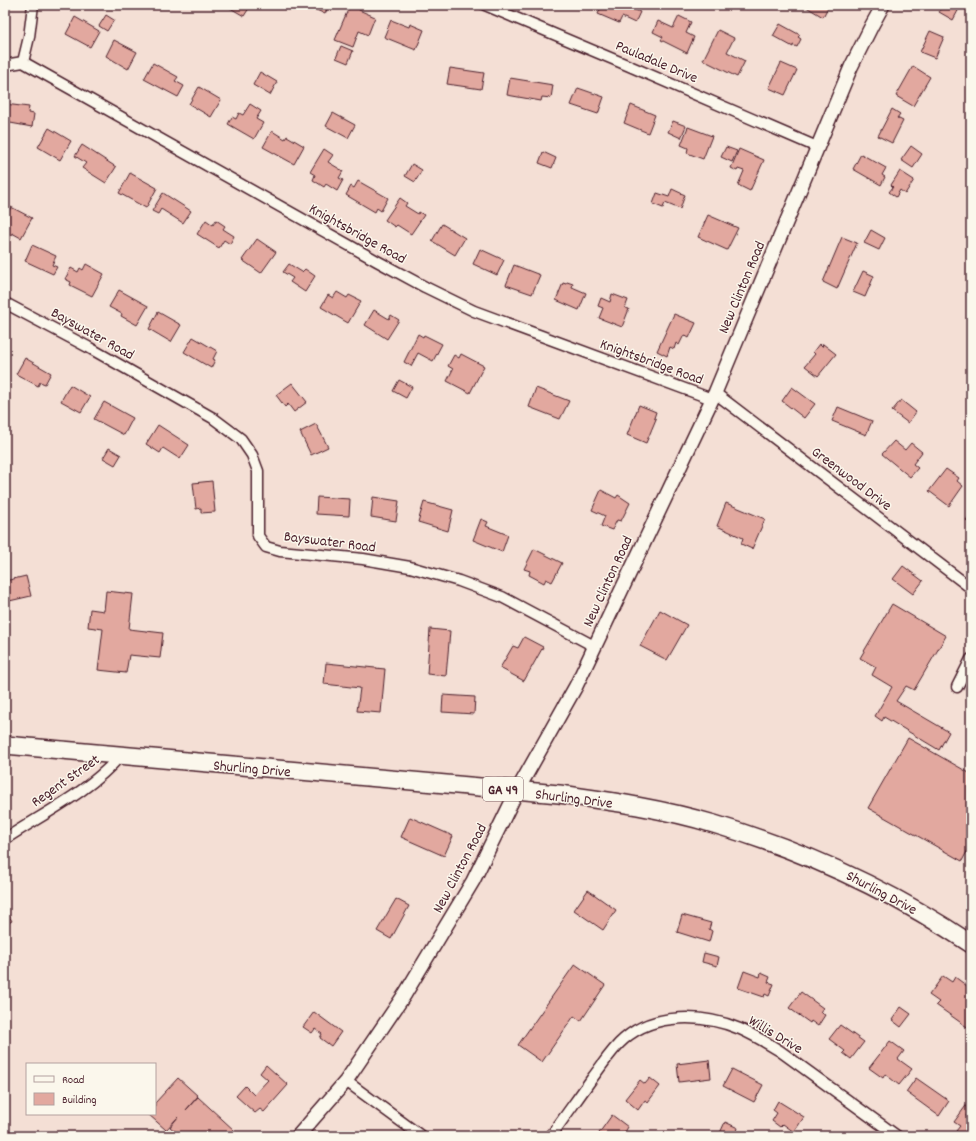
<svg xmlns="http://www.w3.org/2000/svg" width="976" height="1141" font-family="Dekko,sans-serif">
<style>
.building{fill:#e2a89f;stroke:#4a1f2b}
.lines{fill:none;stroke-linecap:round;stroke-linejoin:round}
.minor-casing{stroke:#4a1f2b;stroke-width:13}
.tertiary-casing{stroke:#4a1f2b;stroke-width:16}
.primary-casing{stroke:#4a1f2b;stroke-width:20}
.minor{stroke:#fbf7ec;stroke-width:10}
.tertiary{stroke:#fbf7ec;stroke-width:13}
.primary{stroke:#fbf7ec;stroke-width:17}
.labels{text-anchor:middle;stroke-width:3;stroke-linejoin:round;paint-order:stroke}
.shield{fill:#fbf7ec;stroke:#7f6065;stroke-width:1}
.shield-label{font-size:14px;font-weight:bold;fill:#4a1f2b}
.street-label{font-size:15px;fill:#4a1f2b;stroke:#fbf7ec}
</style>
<rect width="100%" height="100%" fill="#f4dfd5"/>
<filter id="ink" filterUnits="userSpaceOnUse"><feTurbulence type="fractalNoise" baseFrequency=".025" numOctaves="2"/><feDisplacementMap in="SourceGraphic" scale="8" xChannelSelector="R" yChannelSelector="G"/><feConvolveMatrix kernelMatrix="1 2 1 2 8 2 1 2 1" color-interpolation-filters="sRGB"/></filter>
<g filter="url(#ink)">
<g class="building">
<path d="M225,5H251L244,16Z"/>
<path d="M306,5H329L325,14Z"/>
<path d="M350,5L360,7L359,10L375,17L368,35L359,31L353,47L335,40Z"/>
<path d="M602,5H624L640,12L635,23L622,17L619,23L598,14Z"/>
<path d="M803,5H829L823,17Z"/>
<path d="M943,5H961L953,20L939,12Z"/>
<path d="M106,15L114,20L107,31L99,26Z"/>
<path d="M679,16L691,22L686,33L694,37L687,53L661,40L663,37L653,32L658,21L673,28Z"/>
<path d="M75,17L99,31L90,47L66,34Z"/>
<path d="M391,20L409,27L410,24L424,30L416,50L384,37Z"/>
<path d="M780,24L800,35L798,37L801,39L797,47L793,45V47L773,36Z"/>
<path d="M718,30L734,38L727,52L745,61L737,77L703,60Z"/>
<path d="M930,31L944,37L935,58L920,52Z"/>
<path d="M114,40L137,52L128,69L106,56Z"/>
<path d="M341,46L353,51L348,63L336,58Z"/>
<path d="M153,63L178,77L175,81L184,86L178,97L144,79Z"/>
<path d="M781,63L797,70L785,95L769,88Z"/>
<path d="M913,66L930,77L913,106L896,96Z"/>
<path d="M450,68L484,73L481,89L447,84Z"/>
<path d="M260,72L277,82L270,95L253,85Z"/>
<path d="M510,78L553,85L551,98L542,97L541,101L507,95Z"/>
<path d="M199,87L221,100L211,117L189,104Z"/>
<path d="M578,88L604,97L598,114L571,105Z"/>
<path d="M5,104L29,107L28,113L34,114L32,127L5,122Z"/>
<path d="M250,104L261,111L256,119L263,123L254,139L228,124L232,117L236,119L239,113L243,115Z"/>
<path d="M631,105L655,115L648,133L624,123Z"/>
<path d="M892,109L900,114L897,118L903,121L892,143L878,136Z"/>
<path d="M333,113L355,125L348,138L326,126Z"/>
<path d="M673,121L686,126L681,138L668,132Z"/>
<path d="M688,127L712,136L703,159L687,153L688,148L681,145Z"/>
<path d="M49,128L71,141L60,160L38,147Z"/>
<path d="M272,131L285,139L287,136L304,146L294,164L263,147Z"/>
<path d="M82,145L116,167L106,183L82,168L86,163L75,156Z"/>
<path d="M911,146L922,154L913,168L901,160Z"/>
<path d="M726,147L737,151L732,162L721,157Z"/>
<path d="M324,149L333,155L328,162L343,171L339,178L343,180L337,191L326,184L324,187L313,180L315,175L310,172Z"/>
<path d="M739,149L764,160L750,191L738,185L744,171L738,169L737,171L731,168Z"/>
<path d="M543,152L556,158L552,168L539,163Z"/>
<path d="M861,154L886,168L882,175L885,177L881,185L853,169Z"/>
<path d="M412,164L422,170L415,182L405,176Z"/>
<path d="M900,171L914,180L905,194L900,190L896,197L889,192L893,187L891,185Z"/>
<path d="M130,173L157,188L146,208L119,193Z"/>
<path d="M358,181L388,198L381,211L377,208L375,212L346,195L351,186L354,188Z"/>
<path d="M672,189L685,195L680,209L665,203L663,208L653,204L657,193L669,197Z"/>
<path d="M163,193L191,211L183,223L161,209L158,214L152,211Z"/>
<path d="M400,198L407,203L405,206L418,214L419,212L424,215L411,234L397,225L395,227L385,220Z"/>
<path d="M11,207L32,218L21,238L12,233L5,246V219Z"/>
<path d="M708,215L738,228L727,250L698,237Z"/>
<path d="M206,220L213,225L216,220L225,226L223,229L234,236L230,244L224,240L219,248L197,234Z"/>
<path d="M442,224L465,238L455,255L432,241Z"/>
<path d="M871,230L885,238L879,250L864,243Z"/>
<path d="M842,237L857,243L837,289L823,282Z"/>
<path d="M257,239L276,252L261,273L242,260Z"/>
<path d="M32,245L56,256L52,265L57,267L53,274L25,261Z"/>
<path d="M480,249L504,260L497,275L473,264Z"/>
<path d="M86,264L104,274L92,296L70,285L71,282L65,279L71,268L78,272L80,268L83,270Z"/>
<path d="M289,264L302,272L305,269L315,276L305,292L290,282L293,278L283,272Z"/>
<path d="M514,265L540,275L532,294L506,285Z"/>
<path d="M863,271L874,276L865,297L853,292Z"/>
<path d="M567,282L573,284L572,287L586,293L579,310L556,300L563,283L566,284Z"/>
<path d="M119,290L148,306L137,325L121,316L122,314L109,307Z"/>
<path d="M337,292L347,298L349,295L361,301L348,323L321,307L328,295L333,298Z"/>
<path d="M612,294L628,300L625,308L629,309L622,327L599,318L603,308L598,306L601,298L610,302Z"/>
<path d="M374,310L389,319L391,315L399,320L387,339L365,325Z"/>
<path d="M158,312L181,325L171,342L149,329Z"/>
<path d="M674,314L696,323L689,338L684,335L679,345L676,343L674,349L670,347L667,356L657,351Z"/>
<path d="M418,334L423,337L424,335L442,344L433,361L418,353L411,366L404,362Z"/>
<path d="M193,337L217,351L213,359L215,360L211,368L184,352Z"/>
<path d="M819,344L822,347L823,344L836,354L818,376L805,366L815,354L813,352Z"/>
<path d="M461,354L484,366L470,393L447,381L453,369L448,366L454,355L459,358Z"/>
<path d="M25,358L51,373L45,384L40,382L38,386L16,374Z"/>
<path d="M399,380L412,387L406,398L393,391Z"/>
<path d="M292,383L307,402L294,412L288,404L285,407L276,395Z"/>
<path d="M70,385L90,397L81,412L61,401Z"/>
<path d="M792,387L815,404L804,418L782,401Z"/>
<path d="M536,388L569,401L560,419L529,407Z"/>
<path d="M901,400L916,412L908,423L892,411Z"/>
<path d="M104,402L133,418L124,435L94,419Z"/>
<path d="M639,405L656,412L654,418L656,419L646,443L627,435Z"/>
<path d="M838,407L872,421L866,435L832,421Z"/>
<path d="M316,424L328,447L311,455L300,432Z"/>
<path d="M158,425L189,445L180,459L163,448L160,453L146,444Z"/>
<path d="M894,441L905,450L911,443L922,452L913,464L918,468L910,477L882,454Z"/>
<path d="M109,448L121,455L115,465L103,458Z"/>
<path d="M946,469L959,478L957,481L963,486L949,506L929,491Z"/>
<path d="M212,481L215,512L201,513V508L196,509L193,483Z"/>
<path d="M601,490L616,498L618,495L630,503L621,521L617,520L612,530L601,526L605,516L592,510Z"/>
<path d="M317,497L350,499L349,516L316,514Z"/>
<path d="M373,497L399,501L396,521L371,517Z"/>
<path d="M424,502L453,510L448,531L418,522Z"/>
<path d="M726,503L765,519L752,549L741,544L743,538L717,526Z"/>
<path d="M971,514V525L966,520Z"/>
<path d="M481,519L488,522L486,526L508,535L502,552L473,540Z"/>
<path d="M534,549L562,563L552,582L546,579L544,583L529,575L530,571L524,569Z"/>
<path d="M903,566L923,581L913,594L893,579Z"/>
<path d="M26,576L31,596L5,602V581Z"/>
<path d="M106,591L133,594L129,629L163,633L160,658L129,655L126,673L98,670L103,629L88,627L90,609L104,611Z"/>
<path d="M892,604L946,636L914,690L906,686L896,701L949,732L939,750L884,717L882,721L875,716L892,687L872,675L876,667L860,658Z"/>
<path d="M660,610L687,625L667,660L640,646Z"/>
<path d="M430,629L450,631L446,676L427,674Z"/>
<path d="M524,637L543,647L524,681L500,668L513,646L518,648Z"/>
<path d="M326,663L385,669L381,713L357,711L360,688L324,684Z"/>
<path d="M443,695L475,697L474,714L442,712Z"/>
<path d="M908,738L971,774V844L962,861L868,808Z"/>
<path d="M410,817L453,836L444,856L401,837Z"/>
<path d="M588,890L616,910L603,930L574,910Z"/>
<path d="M396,899L409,906L391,939L377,931Z"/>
<path d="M5,909L12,921L5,925Z"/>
<path d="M682,915L711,923L709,929L712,931L709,942L677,932Z"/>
<path d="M704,953L719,957L717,966L702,962Z"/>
<path d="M575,964L605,985L581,1021L574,1016L542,1062L518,1045Z"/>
<path d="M744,971L760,977L761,973L770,977L768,982L774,984L769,996L765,994L764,997L738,988Z"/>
<path d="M943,976L952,982L955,977L971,989V1022L967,1027L936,1005L939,1002L929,995Z"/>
<path d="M801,992L823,1008L820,1012L825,1015L818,1026L811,1021L810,1023L789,1008Z"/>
<path d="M901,1007L911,1014L901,1027L892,1020Z"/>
<path d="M314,1012L341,1032L331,1046L320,1038L322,1034L315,1029L312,1033L303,1027Z"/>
<path d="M840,1025L864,1042L851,1059L843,1053L845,1051L829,1039Z"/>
<path d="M890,1041L904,1051L898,1059L912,1069L899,1085L885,1074L883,1078L869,1068Z"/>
<path d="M709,1060L711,1078L679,1082L677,1064Z"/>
<path d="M266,1065L288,1085L264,1112L260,1109L255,1113L236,1096L245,1086L254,1095L268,1080L260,1073Z"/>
<path d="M732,1069L763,1085L754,1102L723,1086Z"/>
<path d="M178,1078L198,1096L186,1110L198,1097L235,1131L230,1136H181L170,1127L178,1117L166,1130L148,1114H155V1103Z"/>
<path d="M650,1078L660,1086L648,1102L645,1100L638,1110L625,1099L640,1080L645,1084Z"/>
<path d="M916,1078L949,1101L939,1116L906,1092Z"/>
<path d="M778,1101L804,1117L794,1132L783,1124L780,1127L772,1121L777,1113L773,1110Z"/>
<path d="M968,1103L971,1105V1108L966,1116L971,1120V1136H962L956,1131L960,1126L954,1122Z"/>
<path d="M612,1115L628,1127L624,1134L627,1136H597Z"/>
<path d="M725,1122L738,1128L735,1136H727L720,1133Z"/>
</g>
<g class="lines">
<defs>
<g id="minor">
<path d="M485,5L627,65L817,147"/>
<path d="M23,62L29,37L33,5"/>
<path d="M5,65L23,62L377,261L425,287L474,311L712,399"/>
<path d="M5,303L88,347L213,418L241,439L252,455L258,471V536L266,547L280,551L363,559L410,567L459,581L502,597L594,646"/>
<path d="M715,393L971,588"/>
<path d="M957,687L971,659"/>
<path d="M5,839C44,813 89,792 120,756"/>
<path d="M346,1081L421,1136"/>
<path d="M551,1136C565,1116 579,1097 593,1077C603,1064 612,1049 624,1039C655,1012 704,1014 740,1029C754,1035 767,1043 780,1051L897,1136"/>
</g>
<path id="tertiary" d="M298,1136L346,1081L405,994L473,881L517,791L576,686L715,393L851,67L872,25L883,5"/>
<path id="primary" d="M5,745L559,794C611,801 664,809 714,824C805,851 892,891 971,944"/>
</defs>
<use href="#minor" class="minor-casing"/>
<use href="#tertiary" class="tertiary-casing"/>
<use href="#primary" class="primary-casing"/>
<use href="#minor" class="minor"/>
<use href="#tertiary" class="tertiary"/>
<use href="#primary" class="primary"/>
</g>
</g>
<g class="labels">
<rect class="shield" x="483" y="777" width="40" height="24" rx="3"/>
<g class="shield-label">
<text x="503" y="794">GA 49</text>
</g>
<g class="street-label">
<text transform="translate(657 61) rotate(23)" y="5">Pauladale Drive</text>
<text transform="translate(358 233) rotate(29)" y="5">Knightsbridge Road</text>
<text transform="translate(741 287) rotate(-67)" y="5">New Clinton Road</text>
<text transform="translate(93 333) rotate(29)" y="5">Bayswater Road</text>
<text transform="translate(652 361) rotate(20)" y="5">Knightsbridge Road</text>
<text transform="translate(852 478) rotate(37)" y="5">Greenwood Drive</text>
<text transform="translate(330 541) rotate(7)" y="5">Bayswater Road</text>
<text transform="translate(607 581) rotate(-65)" y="5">New Clinton Road</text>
<text transform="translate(252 768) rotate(5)" y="5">Shurling Drive</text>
<text transform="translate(65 780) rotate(-35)" y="5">Regent Street</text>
<text transform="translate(574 798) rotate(7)" y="5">Shurling Drive</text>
<text transform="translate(459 868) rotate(-62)" y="5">New Clinton Road</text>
<text transform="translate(882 892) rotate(28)" y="5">Shurling Drive</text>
<text transform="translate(776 1034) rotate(31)" y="5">Willis Drive</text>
</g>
</g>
<rect width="976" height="1141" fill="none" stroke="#fbf7ec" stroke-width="20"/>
<rect x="10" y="10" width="956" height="1121" fill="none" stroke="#4a1f2b" stroke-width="1.5" filter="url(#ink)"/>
<rect x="26" y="1063" width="130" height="52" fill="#fbf7ec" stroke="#b4a19f"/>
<rect x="34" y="1076" width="20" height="6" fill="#fbf7ec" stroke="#b4a19f"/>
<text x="62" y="1083" font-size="12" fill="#4a1f2b">Road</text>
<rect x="34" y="1093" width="20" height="12" fill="#e2a89f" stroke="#b4a19f"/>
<text x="62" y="1103" font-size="12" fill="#4a1f2b">Building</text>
</svg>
